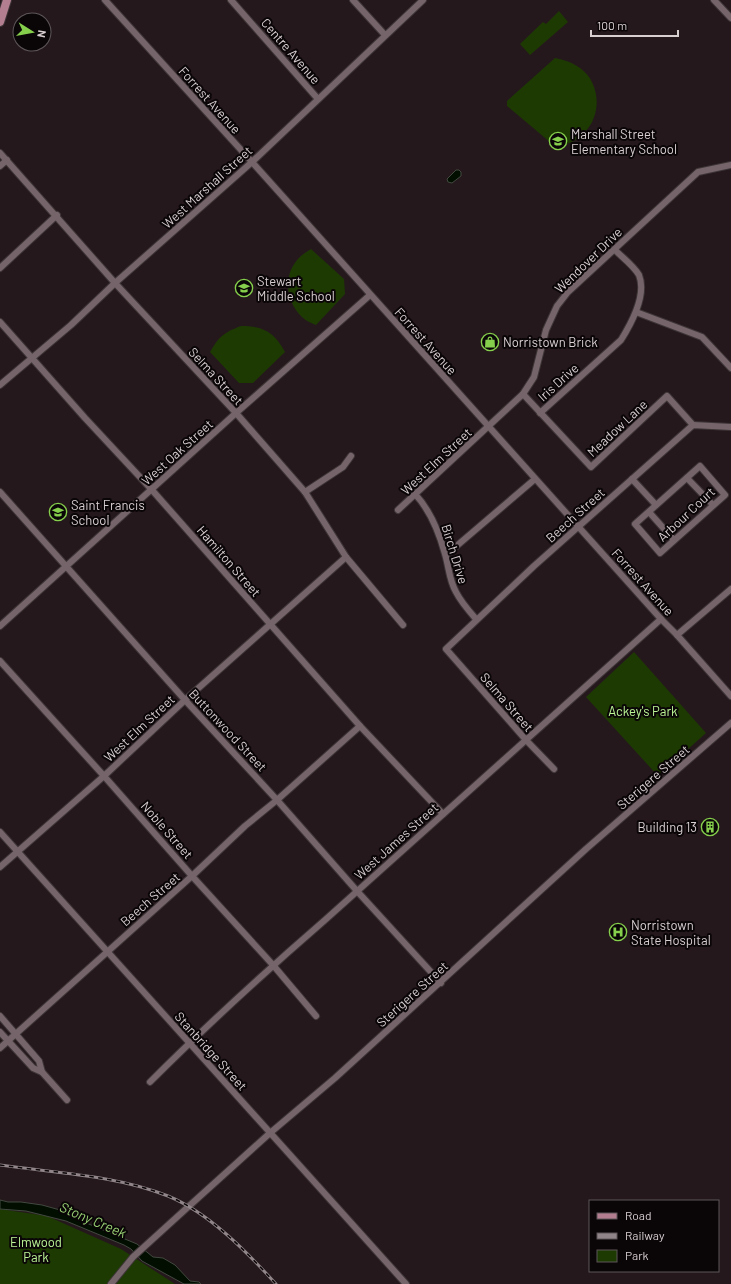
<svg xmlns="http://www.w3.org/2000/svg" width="731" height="1284" font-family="Barlow,sans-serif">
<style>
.green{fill:#1d3a03}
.water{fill:#010e00;stroke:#42483f}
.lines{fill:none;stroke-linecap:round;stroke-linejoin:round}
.minor-casing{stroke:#3e3537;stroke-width:8}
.major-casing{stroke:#3e3537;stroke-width:10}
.minor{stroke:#75656a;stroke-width:6}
.major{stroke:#b27e90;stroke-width:8}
.rail-casing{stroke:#908588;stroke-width:3}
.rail{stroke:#0a0507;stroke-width:1.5;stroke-dasharray:4.5;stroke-linecap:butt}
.labels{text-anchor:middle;stroke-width:4;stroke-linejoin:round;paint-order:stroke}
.street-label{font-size:13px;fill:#d8cfd1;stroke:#0a0507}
.poi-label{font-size:13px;fill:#d8cfd1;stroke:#0a0507;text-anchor:start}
.park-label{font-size:13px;fill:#bbf595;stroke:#0a0507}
.water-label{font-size:14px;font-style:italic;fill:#99d274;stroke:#0a0507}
</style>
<rect width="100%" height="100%" fill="#25181c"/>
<g class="green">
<path d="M559,11L568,22L530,55L520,44L543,22L546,24Z"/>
<path d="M555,58C564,60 572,62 580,68C601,83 602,116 584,133C577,141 567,144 557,148L507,106V101Z"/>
<path d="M311,249L344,279L345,294L316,325C311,323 306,321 302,317C285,301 282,273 301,256C304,253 308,251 311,249Z"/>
<path d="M241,326C264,326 274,332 285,352L253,383H239L210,352C219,336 225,332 241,326Z"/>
<path d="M634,652L706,733L658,776L586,697Z"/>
<path d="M0,1209L47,1216L121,1249L175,1284H0Z"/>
</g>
<g class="water">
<path d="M456,170H459L461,172V176L452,183L448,182L447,179Z"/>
<path d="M0,1200L8,1202H21L42,1205L60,1210L84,1222L137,1244L153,1257L163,1258L175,1265L190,1281L199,1282L201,1284H184L142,1261L131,1249L124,1245L66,1221L26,1211L0,1209Z"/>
</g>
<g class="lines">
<defs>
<g id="minor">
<path d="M105,0L252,162L661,619L677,635L731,696"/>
<path d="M231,0L318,99"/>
<path d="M353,0L385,35"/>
<path d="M714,0L731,18"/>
<path d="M0,153L115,283L236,413L305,492L346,557L403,625"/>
<path d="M0,166L7,160"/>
<path d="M0,268L57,215"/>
<path d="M636,312L702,337L731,368"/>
<path d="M0,322L85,418L152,490L360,726L443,814"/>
<path d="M0,385L71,325L115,283L252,162L423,0"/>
<path d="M523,394L591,467L667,396L693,425"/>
<path d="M540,413L621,340C631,324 647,295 639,275C634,266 622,257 615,250"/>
<path d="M700,466L725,495L660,553L635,524Z"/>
<path d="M687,478L713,505"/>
<path d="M632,479L656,505"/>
<path d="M0,492L185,700L277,800L357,891L441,983"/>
<path d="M305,492L343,467L351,456"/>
<path d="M415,494C431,511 439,532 445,554C449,567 449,580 456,592C461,602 469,611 476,619"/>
<path d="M398,510L523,394L534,377L546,330L557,306L568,292L698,172L731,165"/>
<path d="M649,512L674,540"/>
<path d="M446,555L535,479"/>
<path d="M0,626L236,413L370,295"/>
<path d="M677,635L731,589"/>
<path d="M0,661L104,776L192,876L273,965L316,1016"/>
<path d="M554,769L526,740L446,649L534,566L693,425L731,427"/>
<path d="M0,832L406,1284"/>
<path d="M0,867L104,776L185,700L346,557"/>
<path d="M0,1016L39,1061L42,1072"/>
<path d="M0,1032L33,1068L42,1072L67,1100"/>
<path d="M0,1048L192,876L245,826L277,800L360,726"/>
<path d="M150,1082C206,1026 265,972 325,920L661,619"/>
<path d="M111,1284L133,1257L188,1207L270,1133L335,1078L586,849L731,723"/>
</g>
<path id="major" d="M0,22L7,0"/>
</defs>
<use href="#minor" class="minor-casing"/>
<use href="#major" class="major-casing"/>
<use href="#minor" class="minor"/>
<use href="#major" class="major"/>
<defs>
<path id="rail" d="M0,1165C56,1173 115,1175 168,1196C209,1213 246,1251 276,1284"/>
</defs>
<use href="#rail" class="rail-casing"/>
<use href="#rail" class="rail"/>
</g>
<defs>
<symbol id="school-ring" viewBox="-11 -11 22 22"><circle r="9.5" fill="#0a0507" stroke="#85cf4c" stroke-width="1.5"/><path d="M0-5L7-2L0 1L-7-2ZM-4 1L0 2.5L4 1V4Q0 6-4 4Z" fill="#85cf4c"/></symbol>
<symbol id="shop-ring" viewBox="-11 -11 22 22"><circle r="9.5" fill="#0a0507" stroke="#85cf4c" stroke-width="1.5"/><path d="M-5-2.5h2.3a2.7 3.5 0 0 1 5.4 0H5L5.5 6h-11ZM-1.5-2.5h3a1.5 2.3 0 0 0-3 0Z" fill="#85cf4c"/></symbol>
<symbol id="building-ring" viewBox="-11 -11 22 22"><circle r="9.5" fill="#0a0507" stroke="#85cf4c" stroke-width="1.5"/><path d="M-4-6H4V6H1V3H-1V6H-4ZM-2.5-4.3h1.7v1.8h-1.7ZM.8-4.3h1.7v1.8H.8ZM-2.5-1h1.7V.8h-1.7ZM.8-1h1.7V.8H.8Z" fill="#85cf4c"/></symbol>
<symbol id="hospital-ring" viewBox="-11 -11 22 22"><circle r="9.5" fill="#0a0507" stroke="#85cf4c" stroke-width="1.5"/><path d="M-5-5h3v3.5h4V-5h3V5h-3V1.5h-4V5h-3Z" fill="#85cf4c"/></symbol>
</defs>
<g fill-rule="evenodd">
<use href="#school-ring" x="548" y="131" width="20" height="20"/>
<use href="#school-ring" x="234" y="278" width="20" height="20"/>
<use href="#shop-ring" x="480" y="332" width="20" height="20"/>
<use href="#school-ring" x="48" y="502" width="20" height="20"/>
<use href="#building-ring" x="700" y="817" width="20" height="20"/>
<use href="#hospital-ring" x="608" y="922" width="20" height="20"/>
</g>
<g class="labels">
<g class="street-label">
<text transform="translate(291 51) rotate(49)" y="5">Centre Avenue</text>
<text transform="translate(210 100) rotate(48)" y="5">Forrest Avenue</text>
<text transform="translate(207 187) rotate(-42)" y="5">West Marshall Street</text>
<text transform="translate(588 260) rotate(-44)" y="5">Wendover Drive</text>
<text transform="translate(426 341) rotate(48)" y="5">Forrest Avenue</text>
<text transform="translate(216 376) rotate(47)" y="5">Selma Street</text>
<text transform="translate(558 382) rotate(-42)" y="5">Iris Drive</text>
<text transform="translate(617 428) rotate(-43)" y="5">Meadow Lane</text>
<text transform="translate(177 452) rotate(-42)" y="5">West Oak Street</text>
<text transform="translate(436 461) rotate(-43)" y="5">West Elm Street</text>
<text transform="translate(686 514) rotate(-43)" y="5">Arbour Court</text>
<text transform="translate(575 515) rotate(-42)" y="5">Beech Street</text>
<text transform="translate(455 554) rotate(73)" y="5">Birch Drive</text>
<text transform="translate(229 561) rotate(49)" y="5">Hamilton Street</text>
<text transform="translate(643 582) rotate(48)" y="5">Forrest Avenue</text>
<text transform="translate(507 702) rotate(49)" y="5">Selma Street</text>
<text transform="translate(139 728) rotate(-43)" y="5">West Elm Street</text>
<text transform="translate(228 730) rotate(47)" y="5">Buttonwood Street</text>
<text transform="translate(653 777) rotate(-41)" y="5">Sterigere Street</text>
<text transform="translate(167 830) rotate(49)" y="5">Noble Street</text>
<text transform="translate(396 841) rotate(-42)" y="5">West James Street</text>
<text transform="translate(150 899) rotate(-41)" y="5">Beech Street</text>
<text transform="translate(412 994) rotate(-42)" y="5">Sterigere Street</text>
<text transform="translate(211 1051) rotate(48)" y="5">Stanbridge Street</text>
</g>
<g class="poi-label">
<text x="571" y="139">Marshall Street<tspan x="571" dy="15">Elementary School</tspan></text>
<text x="257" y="286">Stewart<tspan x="257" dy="15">Middle School</tspan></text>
<text x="503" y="347">Norristown Brick</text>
<text x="71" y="510">Saint Francis<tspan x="71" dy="15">School</tspan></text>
<text x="697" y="832" text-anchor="end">Building 13</text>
<text x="631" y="930">Norristown<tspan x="631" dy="15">State Hospital</tspan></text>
</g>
<g class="park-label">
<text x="643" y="716">Ackey's Park</text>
<text x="36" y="1247">Elmwood<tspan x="36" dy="15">Park</tspan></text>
</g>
<g class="water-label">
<text transform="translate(93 1220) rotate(23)" y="5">Stony Creek</text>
</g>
</g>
<rect x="589" y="1200" width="130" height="72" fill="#0a0507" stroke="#5c5658"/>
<rect x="597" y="1213" width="20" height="6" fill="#b27e90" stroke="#5c5658"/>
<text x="625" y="1220" font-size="12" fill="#d8cfd1">Road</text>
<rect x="597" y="1233" width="20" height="6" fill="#908588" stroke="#5c5658"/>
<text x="625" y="1240" font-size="12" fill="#d8cfd1">Railway</text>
<rect x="597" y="1250" width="20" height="12" fill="#1d3a03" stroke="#5c5658"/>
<text x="625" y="1260" font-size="12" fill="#d8cfd1">Park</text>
<g transform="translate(32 32) rotate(101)"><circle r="19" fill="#0a0507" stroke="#5c5658"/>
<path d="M0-3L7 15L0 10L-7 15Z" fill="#85cf4c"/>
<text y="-6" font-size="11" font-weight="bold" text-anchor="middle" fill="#d8cfd1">N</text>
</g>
<path d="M591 30v6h87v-6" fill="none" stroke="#d8cfd1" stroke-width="2"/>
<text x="597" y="30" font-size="12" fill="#d8cfd1" stroke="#0a0507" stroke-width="3" paint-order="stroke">100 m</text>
</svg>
